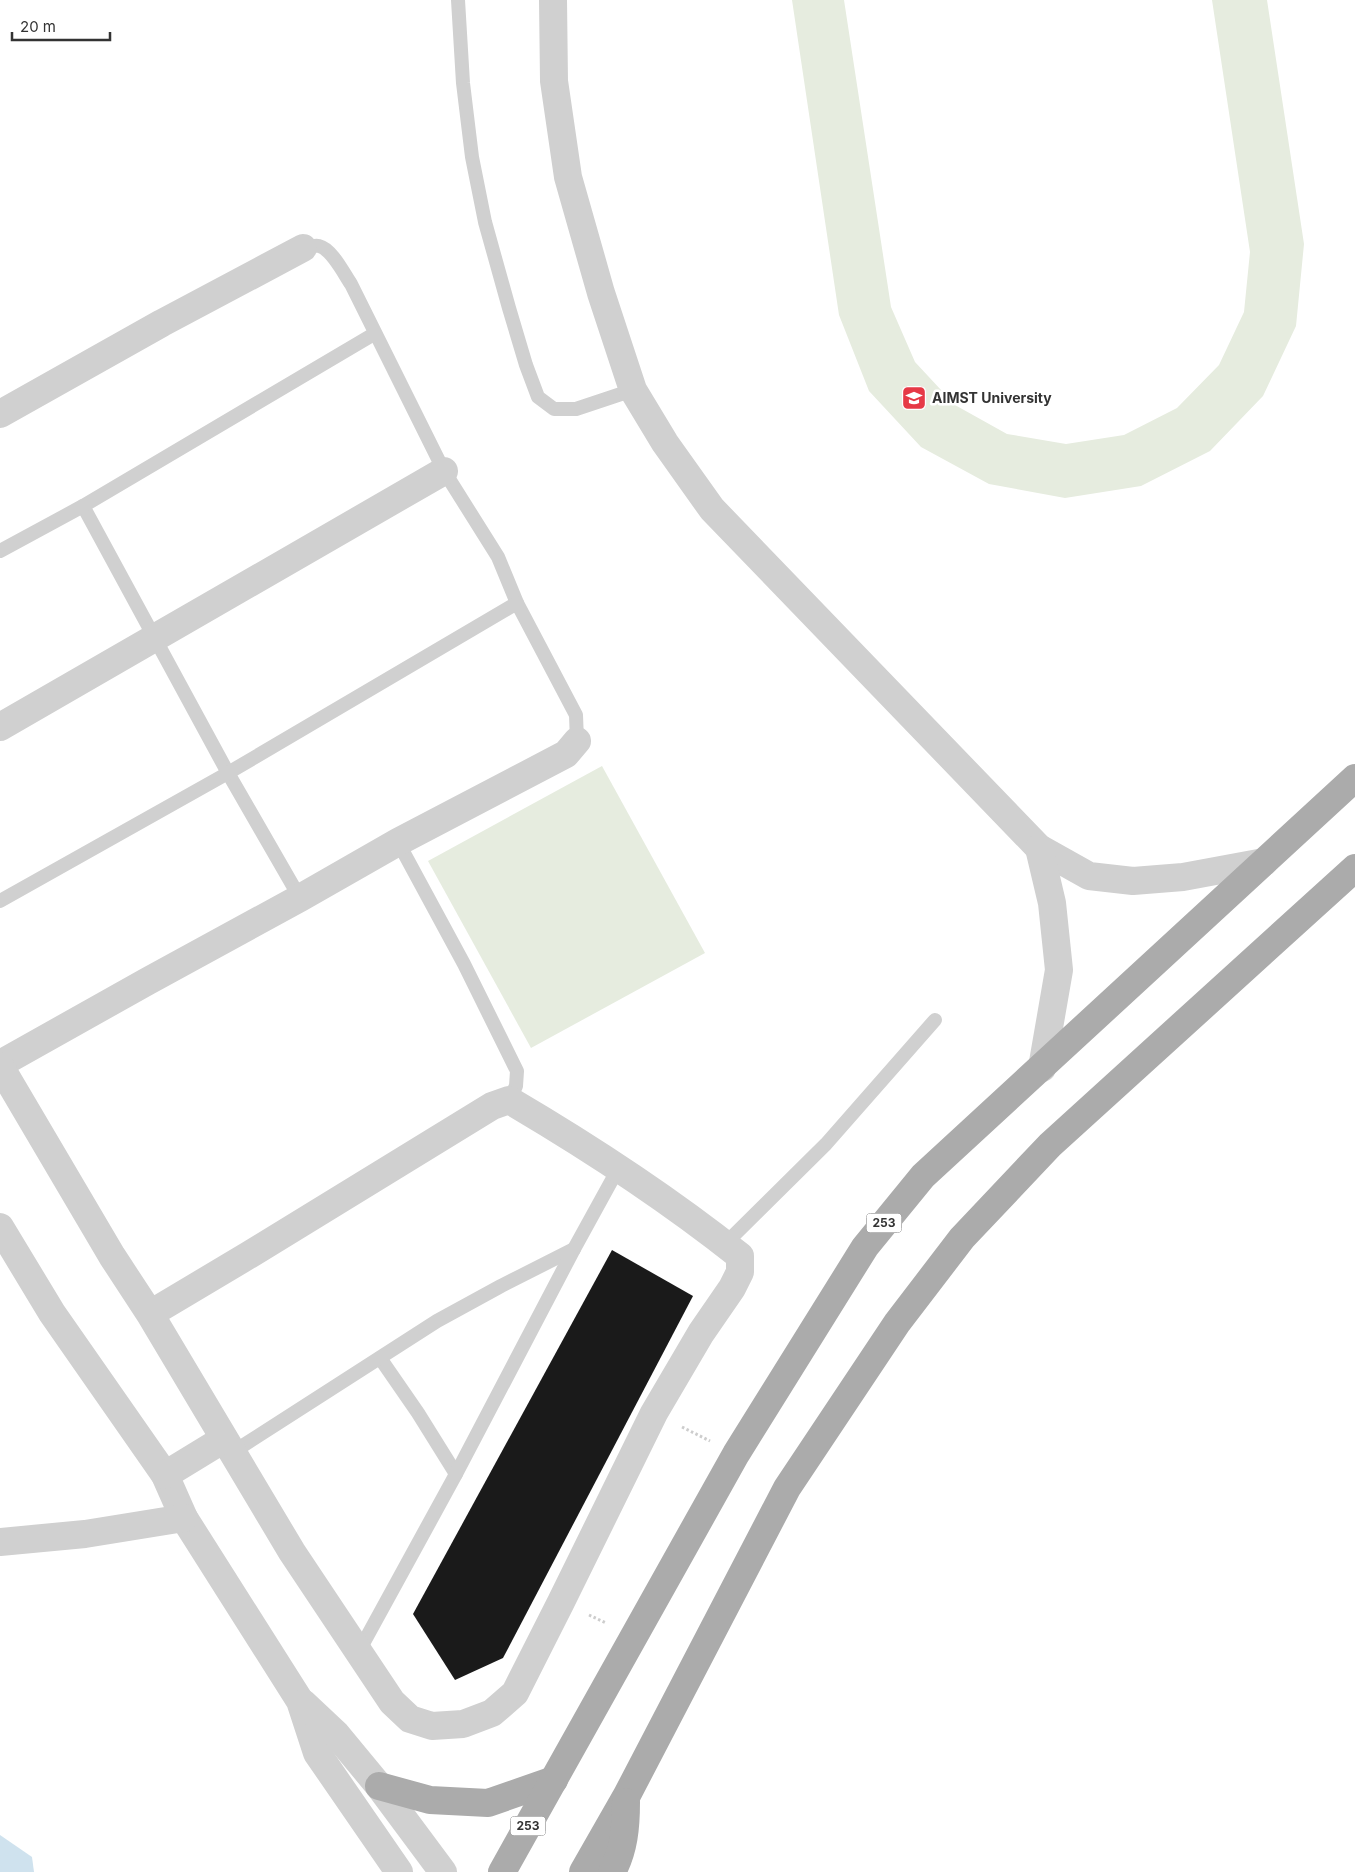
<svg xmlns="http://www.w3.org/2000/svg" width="1355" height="1872" font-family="Inter,sans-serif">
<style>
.green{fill:#e6ecdf}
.water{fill:#cfe2ee}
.building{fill:#1a1a1a}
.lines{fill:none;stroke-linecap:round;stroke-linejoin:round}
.path{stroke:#cdcdcd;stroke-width:3;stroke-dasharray:2.5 2.5;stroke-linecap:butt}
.lane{stroke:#d0d0d0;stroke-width:14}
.street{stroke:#d0d0d0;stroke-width:28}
.primary{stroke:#ababab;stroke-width:28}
.labels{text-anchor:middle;stroke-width:5;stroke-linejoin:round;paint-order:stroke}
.shield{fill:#fff;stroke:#707070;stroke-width:1}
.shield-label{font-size:12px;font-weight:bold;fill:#333}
.poi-label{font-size:14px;font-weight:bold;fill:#333;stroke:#fff;text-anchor:start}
</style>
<rect width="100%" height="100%" fill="#fff"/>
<g class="green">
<path d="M792,0H844L891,307L915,362L955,405L1007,434L1066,444L1124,435L1177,408L1219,365L1244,312L1250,252L1212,0H1267L1304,244L1296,326L1263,396L1210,451L1141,486L1065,498L989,484L921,447L869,391L839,315Z"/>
<path d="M602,766L705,953L531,1048L428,861Z"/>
</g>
<path class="water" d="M0,1835L32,1857L34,1872H0Z"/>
<path class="building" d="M612,1250L693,1296L503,1658L455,1680L413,1614Z"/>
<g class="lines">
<g class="path">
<path d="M682,1427L710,1441"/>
<path d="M589,1615L606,1623"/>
</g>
<g class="lane">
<path d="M458,0L463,83L472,157L485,222L509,308L526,365L538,397L554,409H576L633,390"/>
<path d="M303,248C308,247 314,245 319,246C332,249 344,274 351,284L444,471L498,557L517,603"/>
<path d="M83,506L228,773L300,898"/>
<path d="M0,551L83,506L374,334"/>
<path d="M398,842L464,964L517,1071L516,1086L509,1100"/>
<path d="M0,901L228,773L517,603L576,715L577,741"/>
<path d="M725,1244L826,1144L935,1020"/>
<path d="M380,1358L418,1413L456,1474"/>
<path d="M233,1452L437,1321L501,1286L574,1249"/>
<path d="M358,1653L456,1474L574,1249L618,1169"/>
</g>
<g class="street">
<path d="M553,0L554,81L568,177L601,293L633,390L665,443L712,509L1039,848L1089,876L1133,881L1183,877L1264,862"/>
<path d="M0,414L162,323L303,248"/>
<path d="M0,727L444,471"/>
<path d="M1039,848L1052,903L1059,970L1042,1068"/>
<path d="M0,1064L148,981L300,898L398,842L566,754L577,741"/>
<path d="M0,1066L112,1256L150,1314L292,1552L392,1702L410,1719L432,1726L463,1724L492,1713L515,1693L561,1602L654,1413L701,1333L732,1288L740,1272V1256C667,1198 589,1147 509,1100L492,1106L249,1255L150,1314"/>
<path d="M0,1227L52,1313L165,1475L184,1518L300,1701L317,1753L399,1872"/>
<path d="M165,1475L224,1439"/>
<path d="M0,1542L85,1534L184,1518"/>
<path d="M303,1703L336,1734L379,1786L443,1872"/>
</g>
<g class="primary">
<path d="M379,1786L430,1800L488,1803L554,1780"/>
<path d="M502,1872L736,1454L865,1247L923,1176L1355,778"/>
<path d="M583,1872L627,1795L787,1488L897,1323L962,1238L1050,1145L1355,868"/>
<path d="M612,1872C624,1850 626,1827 626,1802"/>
</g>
</g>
<defs>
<symbol id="university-square" viewBox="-11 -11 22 22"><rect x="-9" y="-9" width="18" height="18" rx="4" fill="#e63946" stroke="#fff"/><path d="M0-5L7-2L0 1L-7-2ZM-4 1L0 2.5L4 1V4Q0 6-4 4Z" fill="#fff"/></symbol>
</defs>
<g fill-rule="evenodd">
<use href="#university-square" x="900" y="384" width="28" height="28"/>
</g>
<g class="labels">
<g class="shield">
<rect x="866.5" y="1213.5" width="35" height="19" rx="4"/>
<rect x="510.5" y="1816.5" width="35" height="19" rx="4"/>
</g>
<g class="shield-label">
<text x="884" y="1227">253</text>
<text x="528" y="1830">253</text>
</g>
<g class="poi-label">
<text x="932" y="403">AIMST University</text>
</g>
</g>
<path d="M12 32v8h98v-8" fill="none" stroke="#333333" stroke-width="2.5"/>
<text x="20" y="32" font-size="15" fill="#333333" stroke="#ffffff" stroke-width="4" paint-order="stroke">20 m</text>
</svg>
